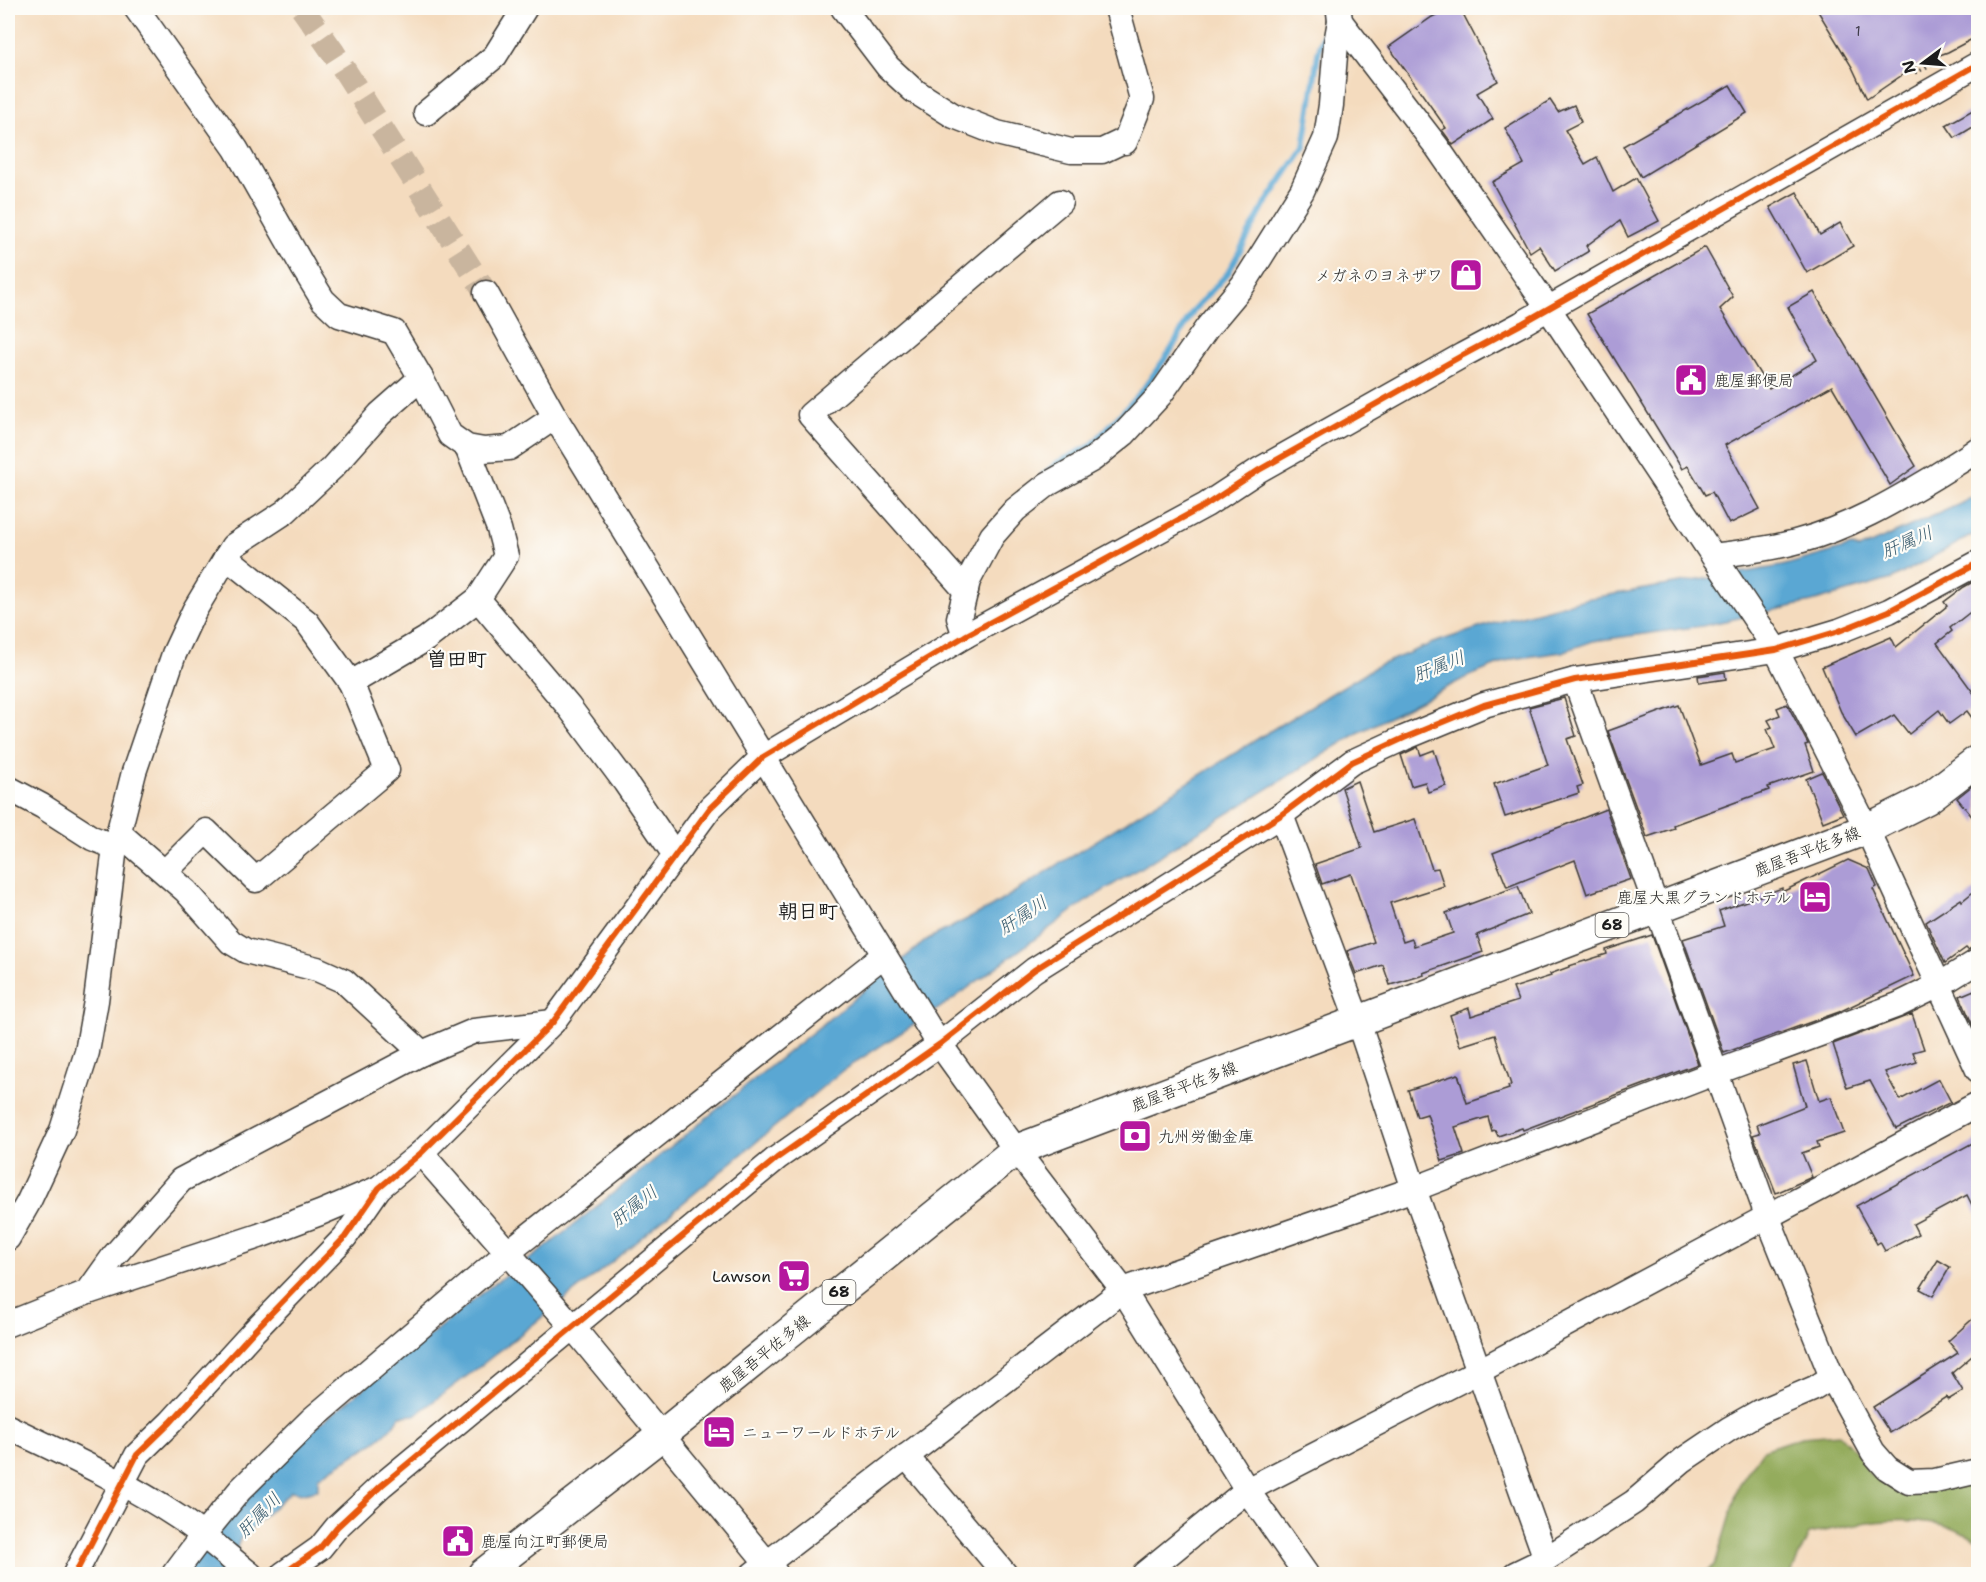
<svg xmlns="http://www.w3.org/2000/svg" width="1986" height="1582" font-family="'Shantell Sans','Klee One',sans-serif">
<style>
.forest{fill:#94ac5d;stroke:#58643c;stroke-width:1.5}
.water{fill:#5aa7d3;stroke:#3b6278;stroke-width:1.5}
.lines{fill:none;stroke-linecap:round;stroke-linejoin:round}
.stream{stroke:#5aa7d3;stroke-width:6}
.building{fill:#ac9cd6}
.minor-tunnel{stroke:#c9b59e;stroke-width:24;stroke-dasharray:24 12;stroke-linecap:butt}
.minor-casing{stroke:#3c3934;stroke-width:27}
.major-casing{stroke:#3c3934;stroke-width:33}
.path{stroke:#3c3934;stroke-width:4;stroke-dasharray:1.5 4.5;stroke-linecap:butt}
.minor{stroke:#fff;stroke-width:24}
.major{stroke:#fff;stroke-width:30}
.cycleway-casing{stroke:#fdfcf7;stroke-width:10}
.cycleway{stroke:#e8590c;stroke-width:6}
.labels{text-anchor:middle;stroke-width:4.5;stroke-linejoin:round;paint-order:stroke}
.number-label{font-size:14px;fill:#403c4a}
.shield{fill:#fdfcf7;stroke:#605f5e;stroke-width:1.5}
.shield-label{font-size:15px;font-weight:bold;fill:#1c1c1c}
.poi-label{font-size:16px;fill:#1c1c1c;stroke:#fdfcf7;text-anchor:start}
.street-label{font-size:16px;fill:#1c1c1c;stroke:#fdfcf7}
.water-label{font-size:18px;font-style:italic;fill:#385b6e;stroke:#fdfcf7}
.quarter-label{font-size:20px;font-weight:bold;fill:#1c1c1c;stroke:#fdfcf7}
</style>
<rect width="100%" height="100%" fill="#fdfcf7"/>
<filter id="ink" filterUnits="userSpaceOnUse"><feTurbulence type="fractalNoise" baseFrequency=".0167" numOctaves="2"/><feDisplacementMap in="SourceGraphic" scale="12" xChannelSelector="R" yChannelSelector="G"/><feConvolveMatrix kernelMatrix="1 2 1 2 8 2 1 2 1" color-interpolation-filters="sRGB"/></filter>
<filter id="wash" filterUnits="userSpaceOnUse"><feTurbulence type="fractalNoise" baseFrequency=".008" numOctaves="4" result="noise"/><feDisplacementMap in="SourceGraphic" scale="24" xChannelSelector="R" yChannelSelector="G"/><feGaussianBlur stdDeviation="1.35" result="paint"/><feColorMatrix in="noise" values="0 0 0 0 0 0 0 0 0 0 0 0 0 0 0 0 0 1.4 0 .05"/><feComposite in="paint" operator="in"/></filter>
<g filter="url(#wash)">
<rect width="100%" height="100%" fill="#f4dbbe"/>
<path class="forest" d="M1839,1434L1858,1454L1870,1475L1896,1488L1962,1480L1978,1487V1540C1967,1535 1956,1529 1944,1525C1899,1514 1853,1525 1809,1534L1791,1574H1703L1715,1565L1739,1485L1763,1450L1801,1437Z"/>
<path class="water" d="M1978,494V532L1892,579L1812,602L1702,626L1593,641L1562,652L1512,659L1465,678L1358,733L1085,902L949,1002L843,1070L607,1266L479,1367L415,1415L400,1416C386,1442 342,1460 318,1478V1490L303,1493L291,1491L240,1539L237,1547L240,1560L227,1574H182L215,1529L318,1425L492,1285L545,1248L928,939L991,907L1270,731L1375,667L1433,643L1491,624L1585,599L1782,566L1852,546L1859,549L1960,504Z"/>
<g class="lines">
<path class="stream" d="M1043,475L1057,463L1091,446L1142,391L1171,350L1193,311L1228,273L1264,206L1304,147L1318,54L1329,12"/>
</g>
<g id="blocks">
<g class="building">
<path d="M1450,8H1460L1498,81L1477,93L1493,119L1453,145L1442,130L1446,128L1389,47L1432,17Z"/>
<path d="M1816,8H1978V36L1948,52L1923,61L1867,99L1852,67Z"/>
<path d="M1730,85L1747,113L1641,177L1623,146Z"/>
<path d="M1550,100L1558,112L1574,105L1581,122L1565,130L1585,164L1597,157L1613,192L1636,178L1659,221L1628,237L1620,221L1586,246L1589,251L1555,271L1539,246L1530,252L1492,182L1524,164L1505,128Z"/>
<path d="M1978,107V124L1955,138L1946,125Z"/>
<path d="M1797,192L1820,235L1840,223L1853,246L1807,273L1770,207Z"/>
<path d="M1705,247L1733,297L1720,309L1769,389L1817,360L1788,307L1814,292L1916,466L1890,485L1832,386L1725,445L1760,509L1729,524L1712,492L1705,495L1688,466L1682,469L1587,314Z"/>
<path d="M1978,579V606L1950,628L1952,631L1937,643L1978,699V726L1967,711L1949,724L1939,710L1909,734L1894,715L1856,737L1841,712L1822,667L1891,637L1896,647L1947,606L1944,602L1964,587Z"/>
<path d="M1725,672L1726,679L1699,683L1698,676Z"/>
<path d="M1564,698L1576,736L1567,739L1583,785L1577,787L1579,793L1505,817L1494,784L1548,765L1529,707Z"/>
<path d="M1787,704L1808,744L1805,745L1814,771L1768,787L1769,790L1673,825L1674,828L1647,837L1608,731L1679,705L1701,765L1732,754L1735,763L1775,749L1767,729L1772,727L1768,720L1780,715L1777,708Z"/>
<path d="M1418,747L1421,755L1434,750L1446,786L1428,792L1425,782L1411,786L1401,755Z"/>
<path d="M1822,772L1843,814L1823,822L1806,779Z"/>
<path d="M1357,781L1374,832L1415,819L1432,869L1438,868L1444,886L1390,903L1403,942L1412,939L1414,946L1453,933L1446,913L1518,886L1529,914L1477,935L1483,952L1423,973L1424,975L1390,985L1383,965L1356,974L1347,951L1374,942L1351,874L1322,884L1315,864L1362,848L1342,788Z"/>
<path d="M1978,781V824L1957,798Z"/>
<path d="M1606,809L1631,879L1587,894L1575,860L1507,887L1493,853Z"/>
<path d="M1848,860L1869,869L1877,887L1873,889L1914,976L1839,1012L1724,1053L1683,939L1724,926L1719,911L1782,888V892Z"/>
<path d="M1978,888V944L1968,950L1966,948L1945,963L1926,922L1961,899L1962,901Z"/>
<path d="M1652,935L1698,1064L1523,1130L1522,1128L1498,1136L1495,1130L1492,1131L1488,1117L1455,1127L1464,1154L1442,1161L1427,1114L1417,1117L1408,1090L1458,1074L1467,1103L1509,1089L1508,1086L1511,1085L1495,1035L1460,1046L1450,1015L1469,1008L1471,1016L1518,1001L1513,988L1551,976L1550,974L1569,967V966L1607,954L1606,950Z"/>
<path d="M1974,990L1978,1001V1026L1974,1028L1960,996Z"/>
<path d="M1912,1014L1924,1049L1913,1052L1917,1062L1885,1072L1900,1100L1939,1079L1951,1102L1896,1129L1870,1081L1847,1088L1833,1044Z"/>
<path d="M1807,1061L1819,1101L1831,1097L1844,1133L1817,1142L1819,1147L1802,1153L1812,1177L1776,1193L1753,1135L1760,1133L1757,1125L1805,1106L1793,1065Z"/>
<path d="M1978,1140V1217L1967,1195L1913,1224L1918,1234L1885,1251L1880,1242L1877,1244L1856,1206Z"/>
<path d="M1938,1260L1950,1267L1933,1296L1920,1289Z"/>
<path d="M1978,1314V1351L1952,1373L1963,1391L1948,1400L1946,1397L1890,1433L1873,1407L1958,1353L1948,1341Z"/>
</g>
</g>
</g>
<g filter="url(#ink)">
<use href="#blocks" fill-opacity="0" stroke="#3c3934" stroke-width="1.5"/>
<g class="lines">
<path class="minor-tunnel" d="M302,8L333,52L486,293"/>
<defs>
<g id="minor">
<path d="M136,8L236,149L304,269L323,300L339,315L394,332L421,378L450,435L467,447L484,450L509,448L555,417"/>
<path d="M843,8L888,67L913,90L954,116L997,133L1071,151H1102L1123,141L1125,142L1142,99L1117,8"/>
<path d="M1340,21L1437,147L1548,308L1776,650L1867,829L1978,1070"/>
<path d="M426,113L495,56L525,8"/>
<path d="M486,293L555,417L934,1036L1016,1150L1123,1290L1247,1490L1306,1574"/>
<path d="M1713,556C1742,552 1771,549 1799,541C1848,528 1893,502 1936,476C1950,467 1965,459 1978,449"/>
<path d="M226,557L307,622L351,683"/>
<path d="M966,591L810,415L1060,202"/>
<path d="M478,599L569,707L625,782L675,855"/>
<path d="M965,636L959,618L968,581L992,536L1015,510L1048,484L1093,459L1124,434L1160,395L1207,328L1243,285L1302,191L1326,138L1331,105L1336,43L1340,21L1339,12"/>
<path d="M1575,680L1768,1218L1832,1377L1873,1452L1887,1468L1909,1482L1935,1481L1978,1471"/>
<path d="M8,788L42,806L92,838L115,847"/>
<path d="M1281,815L1358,1021L1414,1189L1546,1559"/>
<path d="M119,833L186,891L231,942L246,951L317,969L344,981L422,1053"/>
<path d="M165,872L206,831L256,880L387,770L351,683L426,639L478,599L506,556L499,529L467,447"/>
<path d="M421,1153L566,1319L776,1574"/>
<path d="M8,1238L28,1203L62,1130L87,1052L96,1001L115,847L134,772L174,654L194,611L233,546L285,512L332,468L380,414L421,378"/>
<path d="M88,1292L113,1257L181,1180L422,1053L474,1031L553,1022"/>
<path d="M8,1324L88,1292L259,1236L320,1213L379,1188"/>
<path d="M8,1427C66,1455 124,1481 178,1517C204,1534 226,1555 250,1574"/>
<path d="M906,1456L1005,1574"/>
<path d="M75,1574L137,1455L171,1422L254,1331L345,1237L379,1188L421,1153L553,1022L710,808L763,757L965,636L1206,505L1259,470L1463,355L1521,324L1978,64"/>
<path d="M174,1574L203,1535L240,1490L311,1420L507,1253L884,955"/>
<path d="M283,1574L320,1548L337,1527L382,1485L777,1158L940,1044L1034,970L1281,815L1352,762L1404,738L1484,705L1575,680L1776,650L1839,631L1889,611L1978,563"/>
<path d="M753,1574L1123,1290L1414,1189L1717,1072L1898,1005L1939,985L1978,961"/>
<path d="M1144,1574L1247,1490L1479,1371L1978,1104"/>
<path d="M1515,1574L1546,1559L1634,1502L1683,1460L1729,1429L1759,1412L1815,1388L1832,1377"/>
</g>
<path id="major" d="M483,1574L662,1435L1016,1150L1867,829L1927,799L1978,760"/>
</defs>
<use href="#minor" class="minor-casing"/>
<use href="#major" class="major-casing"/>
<path class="path" d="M1915,73L1937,61"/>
<use href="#minor" class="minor"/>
<use href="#major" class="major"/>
<defs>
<g id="cycleway">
<path d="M75,1574L137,1455L171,1422L254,1331L345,1237L379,1188L421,1153L553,1022L710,808L763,757L965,636L1206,505L1259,470L1463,355L1521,324L1978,64"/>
<path d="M283,1574L320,1548L337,1527L382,1485L777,1158L940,1044L1034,970L1281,815L1352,762L1404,738L1484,705L1575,680L1776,650L1839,631L1889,611L1978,563"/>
</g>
</defs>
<use href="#cycleway" class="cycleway-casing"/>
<use href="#cycleway" class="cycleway"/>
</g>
</g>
<defs>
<symbol id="shop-square" viewBox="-11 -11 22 22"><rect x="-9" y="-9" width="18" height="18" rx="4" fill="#b5179e" stroke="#fdfcf7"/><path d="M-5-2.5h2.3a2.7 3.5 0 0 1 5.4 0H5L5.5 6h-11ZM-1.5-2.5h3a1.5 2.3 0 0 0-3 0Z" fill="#fff"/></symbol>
<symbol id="civic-square" viewBox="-11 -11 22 22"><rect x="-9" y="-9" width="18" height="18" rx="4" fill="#b5179e" stroke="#fdfcf7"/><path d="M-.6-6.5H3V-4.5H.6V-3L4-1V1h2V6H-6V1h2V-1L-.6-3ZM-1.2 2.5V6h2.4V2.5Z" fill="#fff"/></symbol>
<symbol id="hotel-square" viewBox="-11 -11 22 22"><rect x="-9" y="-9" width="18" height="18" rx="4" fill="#b5179e" stroke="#fdfcf7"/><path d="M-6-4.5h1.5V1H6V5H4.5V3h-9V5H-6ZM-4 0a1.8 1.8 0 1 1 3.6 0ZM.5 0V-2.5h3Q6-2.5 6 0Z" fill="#fff"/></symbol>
<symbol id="bank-square" viewBox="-11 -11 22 22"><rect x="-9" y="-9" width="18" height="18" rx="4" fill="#b5179e" stroke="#fdfcf7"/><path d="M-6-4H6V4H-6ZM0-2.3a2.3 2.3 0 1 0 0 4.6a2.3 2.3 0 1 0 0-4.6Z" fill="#fff"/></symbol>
<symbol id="supermarket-square" viewBox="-11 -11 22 22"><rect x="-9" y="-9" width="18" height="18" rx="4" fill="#b5179e" stroke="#fdfcf7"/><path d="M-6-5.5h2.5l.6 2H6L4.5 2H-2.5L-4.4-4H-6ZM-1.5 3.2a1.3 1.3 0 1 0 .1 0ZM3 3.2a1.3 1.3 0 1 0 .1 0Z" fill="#fff"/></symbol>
</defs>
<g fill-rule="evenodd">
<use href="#shop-square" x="1447" y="256" width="38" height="38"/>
<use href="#civic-square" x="1672" y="361" width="38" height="38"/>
<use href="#hotel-square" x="1796" y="878" width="38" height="38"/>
<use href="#bank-square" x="1116" y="1117" width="38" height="38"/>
<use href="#supermarket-square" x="775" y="1257" width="38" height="38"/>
<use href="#hotel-square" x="700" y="1413" width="38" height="38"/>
<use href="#civic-square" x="439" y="1522" width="38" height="38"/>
</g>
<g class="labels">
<g class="number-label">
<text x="1858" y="36">1</text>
</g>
<g class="shield">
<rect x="1595.5" y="913" width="33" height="24" rx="4.5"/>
<rect x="822.5" y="1280" width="33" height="24" rx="4.5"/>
</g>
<g class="shield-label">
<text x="1612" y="930">68</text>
<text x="839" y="1297">68</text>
</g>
<g class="poi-label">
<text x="1443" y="281" text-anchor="end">メガネのヨネザワ</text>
<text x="1714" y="386">鹿屋郵便局</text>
<text x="1792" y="903" text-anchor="end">鹿屋大黒グランドホテル</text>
<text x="1158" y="1142">九州労働金庫</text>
<text x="771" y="1282" text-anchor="end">Lawson</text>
<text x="742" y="1438">ニューワールドホテル</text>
<text x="481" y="1547">鹿屋向江町郵便局</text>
</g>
<g class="street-label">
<text transform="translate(1807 851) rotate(-21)" y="6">鹿屋吾平佐多線</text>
<text transform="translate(1184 1086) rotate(-21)" y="6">鹿屋吾平佐多線</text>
<text transform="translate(764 1353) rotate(-39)" y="6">鹿屋吾平佐多線</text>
</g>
<g class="water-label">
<text transform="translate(1907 542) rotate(-23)" y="6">肝属川</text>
<text transform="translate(1439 666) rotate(-21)" y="6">肝属川</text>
<text transform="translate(1023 915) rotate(-33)" y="6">肝属川</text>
<text transform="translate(634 1206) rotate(-38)" y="6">肝属川</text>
<text transform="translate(259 1515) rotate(-46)" y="6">肝属川</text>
</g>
<g class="quarter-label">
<text x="457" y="666">曽田町</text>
<text x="808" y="918">朝日町</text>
</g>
</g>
<rect width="1986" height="1582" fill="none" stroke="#fdfcf7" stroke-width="30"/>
<g transform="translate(1923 63) rotate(254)" stroke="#fdfcf7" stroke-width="4.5" paint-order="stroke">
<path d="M0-4.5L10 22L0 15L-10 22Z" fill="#1c1c1c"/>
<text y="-9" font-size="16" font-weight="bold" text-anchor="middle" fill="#1c1c1c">N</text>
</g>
</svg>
